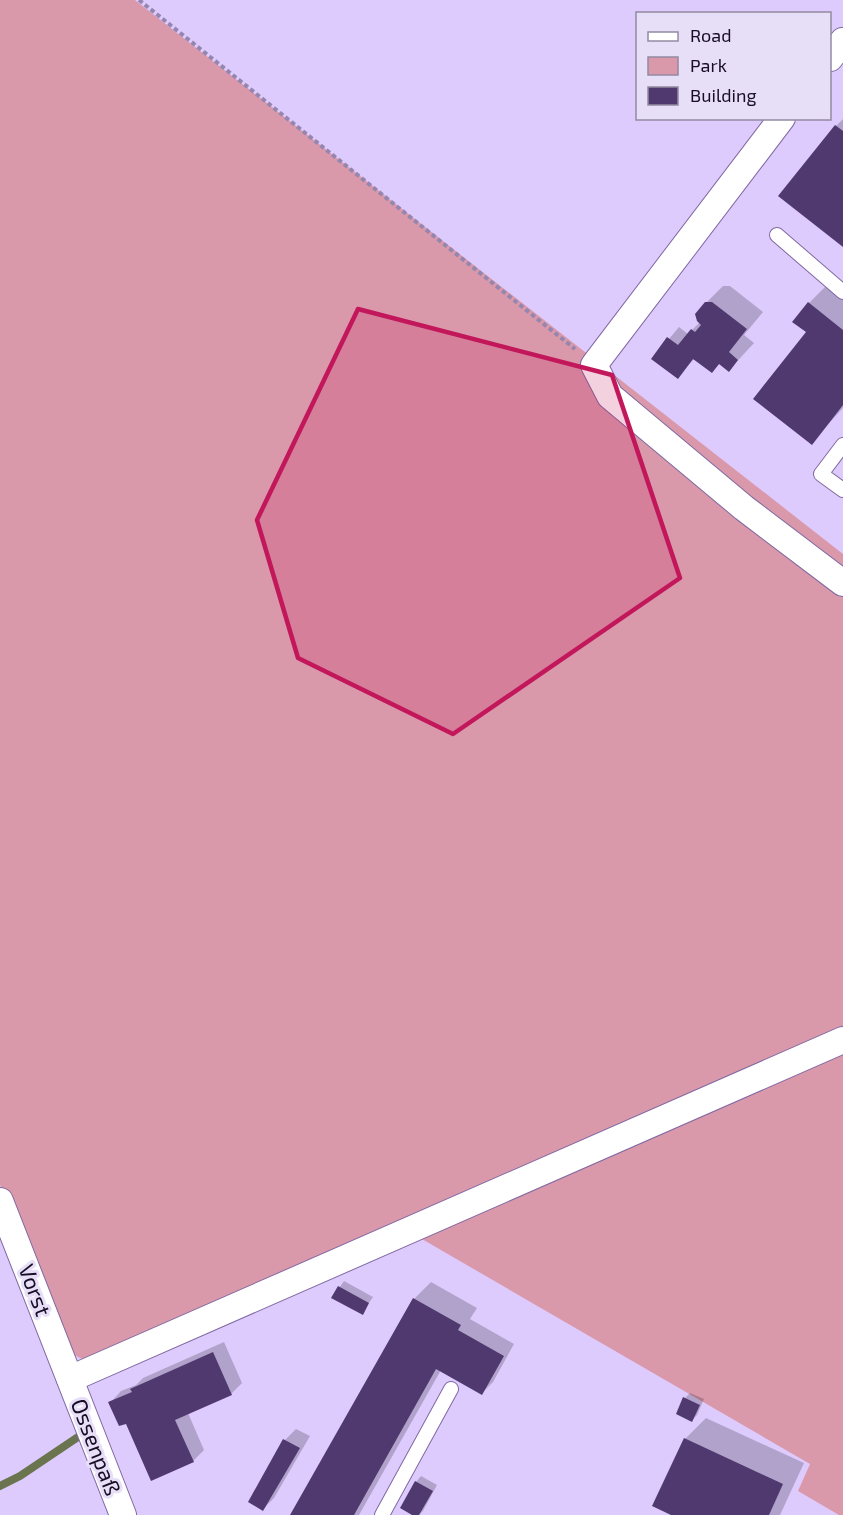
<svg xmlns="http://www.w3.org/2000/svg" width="843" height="1515" font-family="'Exo 2',sans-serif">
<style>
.green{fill:#da99aa}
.shadow{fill:#0003}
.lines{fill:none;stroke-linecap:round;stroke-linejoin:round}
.stream{stroke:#6a744f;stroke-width:8}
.building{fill:#50396e}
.service-casing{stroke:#8069a2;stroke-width:16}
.minor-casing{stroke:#8069a2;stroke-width:28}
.path{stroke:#9586af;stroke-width:4;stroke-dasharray:4.5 3;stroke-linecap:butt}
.service{stroke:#fff;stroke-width:14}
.minor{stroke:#fff;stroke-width:26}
.marked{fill:#c2185b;fill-opacity:0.2;stroke:#c2185b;stroke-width:4.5;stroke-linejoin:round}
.labels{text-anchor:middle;stroke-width:6;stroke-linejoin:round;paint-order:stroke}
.street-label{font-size:22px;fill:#170d24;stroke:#e7def7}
</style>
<rect width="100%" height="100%" fill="#decbfe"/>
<g class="green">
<path d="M0,0H135L843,554V1032L89,1361C74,1357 67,1351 60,1338L0,1185Z"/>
<path d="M843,1046V1515H839L798,1491L810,1464L415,1235Z"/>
</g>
<g class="shadow">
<path d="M843,119V245L836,126Z"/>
<path d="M831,281L843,291V408L811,443L809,303Z"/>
<path d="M723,286H730L763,312L744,335L754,343L729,370L720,363L712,371L695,358L677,377L653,358L679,327L688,334L700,322L706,303Z"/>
<path d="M344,1281L373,1297L362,1313L333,1297Z"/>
<path d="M431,1282L477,1308L470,1319L514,1344L493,1382L482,1393L441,1370L359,1515H292L414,1299Z"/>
<path d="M224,1342L242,1383L231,1394L188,1413L204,1450L193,1461L126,1422L110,1403L121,1391L136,1385L143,1378Z"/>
<path d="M690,1393L704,1399L697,1415L692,1420L685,1398Z"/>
<path d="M706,1418L804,1463L780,1515H675L685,1439Z"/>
<path d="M296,1429L310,1436L274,1498L263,1509L250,1502L285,1440Z"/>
<path d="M421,1476L437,1485L423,1511L419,1515H415L402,1507L416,1482Z"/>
</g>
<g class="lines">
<path class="stream" d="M0,1486L20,1476L78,1437"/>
</g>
<g class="building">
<path d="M835,125L843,131V247L778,196Z"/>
<path d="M705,302H712L747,329L729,352L738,360L729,372L719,364L712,373L693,359L678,379L651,359L667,337L678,345L691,329L695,332L701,325L697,321L695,314Z"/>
<path d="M808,302L843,330V405L812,445L753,399L806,332L792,322Z"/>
<path d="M338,1286L369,1303L363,1315L331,1298Z"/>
<path d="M413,1298L461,1325L458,1330L504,1356L482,1395L436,1369L354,1515H290Z"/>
<path d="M213,1352L232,1395L175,1420L194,1462L151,1481L126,1424L119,1426L108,1402L132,1392L130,1389Z"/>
<path d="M683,1397L700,1405L692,1422L676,1414Z"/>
<path d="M684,1438L783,1484L769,1515H671L652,1506Z"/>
<path d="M283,1439L300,1448L263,1511L248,1502Z"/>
<path d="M415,1481L433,1491L419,1515H412L400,1508Z"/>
</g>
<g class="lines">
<defs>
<g id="service">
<path d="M777,235L843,292"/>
<path d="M843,445L821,474L843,490"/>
<path d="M382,1515L451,1389"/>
</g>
<g id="minor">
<path d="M830,58L843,41"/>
<path d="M782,118L594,365L610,396L744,508L843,583"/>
<path d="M0,1201L123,1515"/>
<path d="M70,1379L843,1040"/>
</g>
</defs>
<use href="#service" class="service-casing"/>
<use href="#minor" class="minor-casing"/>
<path class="path" d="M139,0L575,349"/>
<use href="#service" class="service"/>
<use href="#minor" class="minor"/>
</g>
<path class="marked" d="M358,309L612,375L680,578L453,734L298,658L257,520Z"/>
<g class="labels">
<g class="street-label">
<text transform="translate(35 1290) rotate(69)" y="8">Vorst</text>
<text transform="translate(96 1447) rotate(69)" y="8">Ossenpaß</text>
</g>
</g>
<rect x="636" y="12" width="195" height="108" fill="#e7def7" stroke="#948aa3" stroke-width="1.5"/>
<rect x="648" y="32" width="30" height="9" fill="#ffffff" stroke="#948aa3" stroke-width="1.5"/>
<text x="690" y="42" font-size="18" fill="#170d24">Road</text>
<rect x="648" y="57" width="30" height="18" fill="#da99aa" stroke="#948aa3" stroke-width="1.5"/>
<text x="690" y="72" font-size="18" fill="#170d24">Park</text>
<rect x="648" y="87" width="30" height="18" fill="#50396e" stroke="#948aa3" stroke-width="1.5"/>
<text x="690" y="102" font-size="18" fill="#170d24">Building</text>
</svg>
